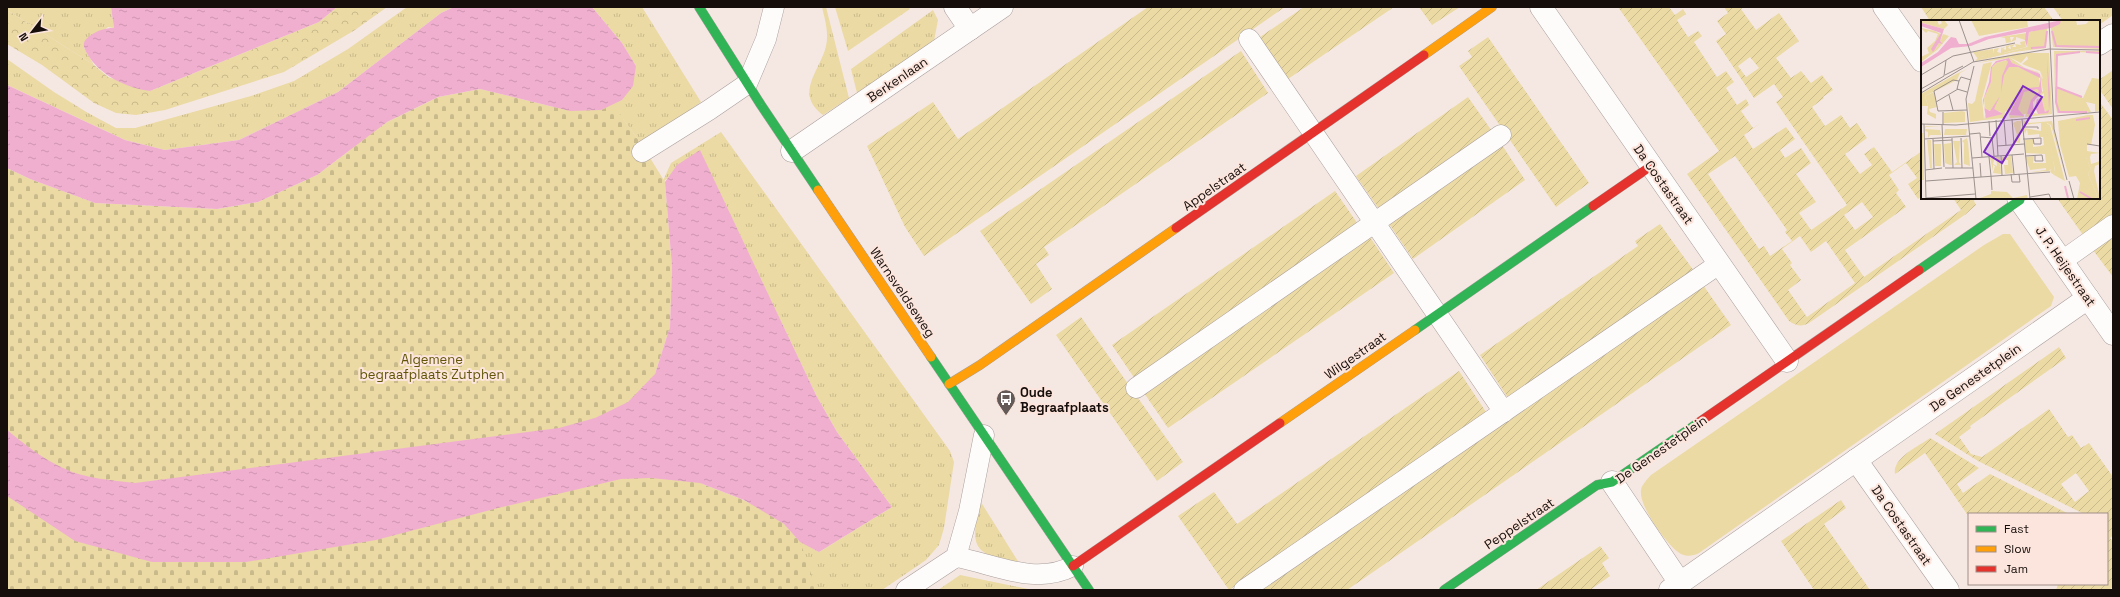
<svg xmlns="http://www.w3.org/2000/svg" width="2120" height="597" font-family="'Space Grotesk',sans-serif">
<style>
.grass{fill:url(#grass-tufts)}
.forest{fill:url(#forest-crowns)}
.cemetery{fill:url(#cemetery-stones)}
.park{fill:#ebdaa4}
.garden{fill:url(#garden-furrows);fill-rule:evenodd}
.water{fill:url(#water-ripples)}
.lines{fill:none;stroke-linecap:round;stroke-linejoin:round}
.lane-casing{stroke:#a99f9c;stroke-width:21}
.street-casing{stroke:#a99f9c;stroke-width:23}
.fast-casing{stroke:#a99f9c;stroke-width:10}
.slow-casing{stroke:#a99f9c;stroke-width:10}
.jam-casing{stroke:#a99f9c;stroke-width:10}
.lane{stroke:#fefcfb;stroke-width:20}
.street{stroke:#fefcfb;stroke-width:22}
.fast{stroke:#30b455;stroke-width:9}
.slow{stroke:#ff9f0a;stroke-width:9}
.jam{stroke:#e5322d;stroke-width:9}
.labels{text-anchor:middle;stroke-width:4;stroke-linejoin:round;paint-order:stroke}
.street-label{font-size:13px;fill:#160e0b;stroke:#fce5dc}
.park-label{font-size:13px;fill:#625508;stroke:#fce5dc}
.poi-label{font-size:13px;font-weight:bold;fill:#160e0b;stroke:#fce5dc;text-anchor:start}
.inset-river{fill:none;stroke:#f0afcf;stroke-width:2}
.inset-road{fill:none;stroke:#9c918d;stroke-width:1}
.view{fill:#7b2cbf;fill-opacity:0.15;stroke:#7b2cbf;stroke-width:2}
.inset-edge{fill:none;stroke:#160e0b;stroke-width:2}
</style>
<defs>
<pattern id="grass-tufts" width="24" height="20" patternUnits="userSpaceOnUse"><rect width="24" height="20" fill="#ebdaa4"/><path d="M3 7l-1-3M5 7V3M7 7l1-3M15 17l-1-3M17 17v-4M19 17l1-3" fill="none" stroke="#c9ba8c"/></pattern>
<pattern id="forest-crowns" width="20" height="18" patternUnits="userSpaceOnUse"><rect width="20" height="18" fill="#ebdaa4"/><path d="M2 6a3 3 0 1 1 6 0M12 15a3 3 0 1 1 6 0" fill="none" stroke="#c9ba8c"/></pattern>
<pattern id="cemetery-stones" width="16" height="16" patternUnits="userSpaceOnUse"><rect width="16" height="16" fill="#ebdaa4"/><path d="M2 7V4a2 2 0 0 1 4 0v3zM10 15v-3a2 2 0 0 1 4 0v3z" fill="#c9ba8c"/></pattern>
<pattern id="garden-furrows" width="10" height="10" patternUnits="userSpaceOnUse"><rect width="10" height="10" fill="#ebdaa4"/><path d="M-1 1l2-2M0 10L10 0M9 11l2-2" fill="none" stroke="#c9ba8c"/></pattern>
<pattern id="water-ripples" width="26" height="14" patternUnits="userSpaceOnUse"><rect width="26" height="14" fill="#f0afcf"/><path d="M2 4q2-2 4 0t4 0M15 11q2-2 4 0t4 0" fill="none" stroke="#cd95b0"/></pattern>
</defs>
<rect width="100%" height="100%" fill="#f5e8e3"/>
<g class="grass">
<path d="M7,7H111L114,28L108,27L84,48L94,65L7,10Z"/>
<path d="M407,7H454L441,13L338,92L239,140L165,150L125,140L7,85V59L54,92L88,113L116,128H135L251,96L294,81L348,49Z"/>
<path d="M592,7H642L701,102L642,145L623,119L594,137L7,168L622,100L636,66L622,43Z"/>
<path d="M822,7H826L849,98L823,115C794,93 820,71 826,46C829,33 825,20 822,7Z"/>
<path d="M835,7H908L910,9L848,51Z"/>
<path d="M2053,7H2113V15L2099,25V21H2063Z"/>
<path d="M933,10L938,20L934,41L857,93L851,69Z"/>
<path d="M721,132L950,451L954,462L944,528L939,545L926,560L882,590H7L700,483L819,552L892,507L837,432L816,395L700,151L662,183L671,163Z"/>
<path d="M979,499L1021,566C971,551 971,551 979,499Z"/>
<path d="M960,575L1033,590H938Z"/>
</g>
<path class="forest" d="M337,7H387L355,30L284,72L165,110L136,115L116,113L94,103L42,65L7,44V10L94,65L108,77L150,91L319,22Z"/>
<path class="cemetery" d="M480,89L570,111L601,110L613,105L642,145L665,182L672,267L670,327L655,374L700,483C730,495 785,512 800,543C807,558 811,575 816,590H7V168L30,179L95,203L217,209L258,202L317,175L387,122L438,97Z"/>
<path class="park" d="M2003,234H2010L2054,297L2051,306L1699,553C1693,556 1687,557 1681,554C1668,547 1638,505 1641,490C1642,484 1647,480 1651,475L1984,245Z"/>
<g class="garden">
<path d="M1148,7H1285L924,256L905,227L867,146L933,102L958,139Z"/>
<path d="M1304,7H1394L1288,79L1260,37Z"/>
<path d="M1419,7H1460L1432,25Z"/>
<path d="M1618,7H1669L1675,15L1683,9L1686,14L1677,20L1688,37L1698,31L1702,36L1694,42L1717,77L1726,71L1734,82L1726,88L1737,105L1746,99L1749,105L1741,111L1753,128L1762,122L1744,135L1753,149L1786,127L1795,139L1780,150L1785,158L1801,148L1811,163L1796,174L1816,202L1799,213L1811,230L1847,205L1776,102L1783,97L1774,84L1754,98L1716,41L1726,34L1717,21L1728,13L1724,7H1744L1741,9L1756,30L1779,13L1799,41L1776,58L1791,78L1801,71L1811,83L1822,75L1833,90L1823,97L1824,98L1812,107L1825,126L1841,115L1850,128L1857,123L1867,138L1845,154L1860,174L1872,165L1864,154L1874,147L1892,172L1922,151V196L1918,199L1908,184L1917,178L1906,163L1889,175L1899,190L1896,193L1906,207L1845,250L1864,277L1961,210L1953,198H1975L1974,201L1976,205L1966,214L1809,323C1802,327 1796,326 1789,321L1687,174L1719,151ZM1750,57L1759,68L1746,77L1738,66ZM1735,156L1787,230L1785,232L1792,241L1770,256L1764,246L1759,249L1708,174ZM1862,202L1873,217L1855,230L1844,215ZM1800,236L1811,252L1826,241L1855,283L1807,317L1788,290L1801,280L1790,265L1792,263L1782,249Z"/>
<path d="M1921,7H2044L2054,21H1930Z"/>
<path d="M1488,37L1589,183L1556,207L1459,66L1472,57L1468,51Z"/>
<path d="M1241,51L1268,93L1044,247L1049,255L1036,264L1052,289L1031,304L980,231Z"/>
<path d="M2113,70V109L2099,89V80Z"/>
<path d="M1468,97L1494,134L1381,212L1356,176Z"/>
<path d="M2099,101L2113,120V214L2083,235L2057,198H2099Z"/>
<path d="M1500,142L1525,180L1413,259L1387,221Z"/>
<path d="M1335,191L1360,227L1137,382L1112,345Z"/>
<path d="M1660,224L1694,271L1508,398L1480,355L1638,246L1635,241Z"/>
<path d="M1368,234L1394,273L1168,428L1142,390Z"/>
<path d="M2113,235V277L2093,250Z"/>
<path d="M1703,285L1731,325L1347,590H1257Z"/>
<path d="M1081,317L1183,462L1157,481L1056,335Z"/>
<path d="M2059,347L2066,358L1970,426L1971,428L1959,437L1971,454L1982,457L2049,409L2068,437L2072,435L2081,448L2089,443L2113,477V535L2110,538L2113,542V587L2109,590H2056L2058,584H2107V514H2084L1978,461L1935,434ZM2076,473L2089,491L2075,502L2061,484Z"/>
<path d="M1459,371L1486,412L1229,590L1178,516L1214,492L1237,524Z"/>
<path d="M1930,438L1979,468L1957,484L1963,493L1990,474L2069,514H1969V517L1925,453L1895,474C1892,458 1919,446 1930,438Z"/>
<path d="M1841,500L1846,508L1824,524L1870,590H1814L1781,541Z"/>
<path d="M1600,546L1609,558L1602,563L1610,576L1590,590H1536Z"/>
</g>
<g class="water">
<path d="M111,7H337L319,22L150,91C126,88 100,75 88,55C82,46 82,41 91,35C99,30 105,28 114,28Z"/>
<path d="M454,7H592L622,43L636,66L633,86L622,100L601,110L570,111L480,89L438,97L387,122L317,175L258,202L217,209L95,203L30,179L7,168V85L125,140L165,150L239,140L338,92L441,13Z"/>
<path d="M700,150L816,395L837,432L892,507L819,552L800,542L784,524L744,500L700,483L651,478L621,479L498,508L376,540L246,562H152L75,541L7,496V430C24,444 43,459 63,468C85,479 112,480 135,483L559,428L595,418L628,402L655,374L670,327L672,267L665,182L677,165Z"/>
</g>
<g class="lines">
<defs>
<g id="lane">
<path d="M1249,39L1504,412"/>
<path d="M642,152L709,110L747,84L766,39L774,7"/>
<path d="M2062,261L2113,225"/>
<path d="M1136,388L1501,135"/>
<path d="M956,557C995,564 1035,586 1073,566"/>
<path d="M906,590L956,557L969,511L984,435"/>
<path d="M1244,590L1719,264"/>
</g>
<g id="street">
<path d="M955,7L970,29"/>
<path d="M1541,7L1787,361"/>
<path d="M1884,7L1922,61"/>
<path d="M2099,44L2113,35"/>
<path d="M792,151L1002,7"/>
<path d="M2018,198L2113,334"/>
<path d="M1856,460L1948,590"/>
<path d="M1612,482L1680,583"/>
<path d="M1670,590L2088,298"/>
</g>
<g id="fast">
<path d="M699,7L761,105L818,190"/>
<path d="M1919,270L2020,200"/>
<path d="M1415,330L1593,206"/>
<path d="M931,357L1089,590"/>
<path d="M1444,590L1597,485L1612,482L1698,423"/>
</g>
<g id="slow">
<path d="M1424,55L1492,7"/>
<path d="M818,190L931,357"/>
<path d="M949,384L980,365L1176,228"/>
<path d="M1280,423L1415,330"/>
</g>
<g id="jam">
<path d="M1593,206L1651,166"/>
<path d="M1176,228L1424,55"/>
<path d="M1698,423L1919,270"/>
<path d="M1073,566L1280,423"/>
</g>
</defs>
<use href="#lane" class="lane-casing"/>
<use href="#street" class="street-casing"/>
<use href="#fast" class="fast-casing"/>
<use href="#slow" class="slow-casing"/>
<use href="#jam" class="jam-casing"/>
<use href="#lane" class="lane"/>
<use href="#street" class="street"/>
<use href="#fast" class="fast"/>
<use href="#slow" class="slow"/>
<use href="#jam" class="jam"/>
</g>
<defs>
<symbol id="bus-pin" viewBox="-11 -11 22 30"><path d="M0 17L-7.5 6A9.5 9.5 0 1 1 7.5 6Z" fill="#645a57" stroke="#fce5dc"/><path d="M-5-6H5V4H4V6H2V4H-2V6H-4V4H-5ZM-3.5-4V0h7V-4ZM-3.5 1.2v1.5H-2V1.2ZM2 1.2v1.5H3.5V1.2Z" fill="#fff"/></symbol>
</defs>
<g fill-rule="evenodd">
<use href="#bus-pin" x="995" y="388" width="22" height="30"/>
</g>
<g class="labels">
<g class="street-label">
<text transform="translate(897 79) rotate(-34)" y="5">Berkenlaan</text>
<text transform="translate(1664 184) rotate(55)" y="5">Da Costastraat</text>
<text transform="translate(1214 186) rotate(-35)" y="5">Appelstraat</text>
<text transform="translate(2066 266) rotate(55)" y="5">J. P. Heijestraat</text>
<text transform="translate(903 292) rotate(56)" y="5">Warnsveldseweg</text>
<text transform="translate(1355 355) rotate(-35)" y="5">Wilgestraat</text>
<text transform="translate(1975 377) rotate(-35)" y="5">De Genestetplein</text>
<text transform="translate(1661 449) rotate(-35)" y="5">De Genestetplein</text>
<text transform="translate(1519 523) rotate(-34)" y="5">Peppelstraat</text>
<text transform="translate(1902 525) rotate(55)" y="5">Da Costastraat</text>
</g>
<g class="park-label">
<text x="432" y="364">Algemene<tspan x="432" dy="15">begraafplaats Zutphen</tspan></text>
</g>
<g class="poi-label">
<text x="1020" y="397">Oude<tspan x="1020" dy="15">Begraafplaats</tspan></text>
</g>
</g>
<g transform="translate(1921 20)">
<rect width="179" height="179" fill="#f5e8e3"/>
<path d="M1,0H16L18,5L21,3L19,0H23L27,5L23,9L1,3ZM140,0H155L156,5L165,4L169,0H179V29L132,27L130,8ZM0,8L14,11L20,14L12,27L15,28L18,23H21L19,21L22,14L28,16L16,30L0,42V37L8,33L6,28L14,21L17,14L7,11L5,13ZM126,8L125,28L92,32L56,41L78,34L106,29L108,12ZM133,31H179V33L155,32L136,34L134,57V67L162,78L171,58L179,59V90L174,92V84L165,82L170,92L136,93L134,79ZM97,33H128L131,94L104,97L105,94H103V97L89,98L85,85L83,98L63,100L64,95L81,92L82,51L97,47L88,95L103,96L98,92L113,76L106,95L112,90L113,79L122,71L119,54L91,43L88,38L57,43ZM106,36L107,39L101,44L119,51L122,59L117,52L104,48L88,37L100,43ZM123,73V76L117,79L121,80L124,92L128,91L117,94L113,93V85L114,79ZM167,95H172L174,105L170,125L166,124L165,137L170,149L167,154L176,175L174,179H156L159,163L155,156L148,157L139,125L137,101ZM102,100L108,103L131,101L144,155L130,105L126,103L134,152L133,155L129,152L130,149L128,151L110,152L125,150V148L109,150L104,137L113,136L112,143H125L124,134L105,133L103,120L112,119V127L120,126L123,125L122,117H118V114L107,115L106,109L104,114L102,108L120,111V103L103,105Z" fill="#ebdaa4" fill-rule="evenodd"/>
<path d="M80,27L83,33L106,27V29L54,41L58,37L80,33ZM46,49L39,53L36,60L4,76L7,86H0V74L35,54ZM124,103L129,105L144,161L133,155L134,150ZM166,124V131L179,133L170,134L169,137L170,144L179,141V144L174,146L173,151L179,179H174L176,175L167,154L170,149L167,142L161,149L158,145L161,139H166L164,136Z" fill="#ebdaa4"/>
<path d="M86,40L89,46L97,47L118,57V71L110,81L106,94L93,90L81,92L64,90L63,78L70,62L71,47L75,43Z" fill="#ebdaa4"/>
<path d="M50,0H106L107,7L58,16ZM13,72L16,87L8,89L9,92L15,94V99L6,94L7,86L4,76ZM0,113H2L3,160H0ZM70,171L86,172L92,178L106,175L107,179H56L70,174Z" fill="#ebdaa4"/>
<path d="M106,13L104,20L95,17V20L90,22L93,17H89L90,22L85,23L84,18L79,17ZM104,21L105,27L82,33L81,28L84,27L82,29L85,30V26L89,25L87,28L90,29L89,25L94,24L91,27H95L94,24L100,25L99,22ZM78,28L76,32L80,33L63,38L62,36L57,39L52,32L72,29V34L73,29ZM71,42L61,79L63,100L49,102L47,83L51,84L54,81L62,44ZM41,91L44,92V102L23,103V93ZM96,101H100L99,123L93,122L96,115L92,103ZM4,106L20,107H5L4,109L19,110L20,115H9L7,118V112L4,111ZM42,109H46L45,115H23L24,109ZM46,118L47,122L49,146L43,144V123L41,121ZM6,120H10L11,148H9ZM32,121H39L38,142L40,145H33L36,142ZM30,123L31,145H29L24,143L23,124ZM13,124H20V146H14ZM90,136L92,153L84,154L83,145H87V140H81V137ZM74,137L72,144L76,146L75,137H79L80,154L72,153L74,146L72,145V151L69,138Z" fill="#ebdaa4"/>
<path d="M0,0L1,3L23,9L19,21L22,24L18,23L12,32L10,29L20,13L0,6ZM140,0L139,4L130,8L108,12L106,27L104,20L105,12L68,19L50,26L30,28L0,47V43L17,32L30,17L35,18L38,24H47L64,17ZM88,38L91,43L119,54L121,72L112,82V95L106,94L110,80L118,71L116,69L103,72L97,89L103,96L88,95L100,71L106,68L118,67L119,58L97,47H88L83,55L80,73L81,56L87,42L85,40L75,43L71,47L70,62L63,78V88L69,91L79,76L73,89L82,94L65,98L62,80L68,62L70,47L75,41ZM126,39L129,75L128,91L127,93L117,94L114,87L116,79L121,80L124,92L128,90Z" fill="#f0afcf"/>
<path class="inset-river" d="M131,11L135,26L179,27M110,28L124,27L126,11M159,32L136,35L135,82L138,92H166M165,32L179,33M135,67L161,77M155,100L169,98M144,166L147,178M159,172L171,179"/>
<path class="inset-road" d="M38,0L53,42M128,0L133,109L146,160M128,29L179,30M53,46L45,79L55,179M0,55L32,36L94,23M24,55L42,46M38,61L32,60L13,71L17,91L46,90M0,69L23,56L25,40M46,72L36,69L38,61L40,57L50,60M0,73L52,42L128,29M28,75L32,90M15,82L37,69M91,99L93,125M101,99L109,179M75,100L77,136M83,100L85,125M68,101L69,116M0,104L35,105L179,92M3,104L5,179M21,105L23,147M22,105V92M102,107H117V109M49,114L59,113L61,137M60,117L72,118M31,118L32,148M40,118L41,148M71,118L73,136M3,119L49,116M12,119L13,149M102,119H105L120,118V124H113L112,118M12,121L31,120M166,124L179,126M76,126L103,124M91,135L93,154M80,136L81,155M104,136L121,135L122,141H114V135M68,137L70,156M51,138L103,134M59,143L60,157M24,148H52M4,150L21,148M90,154L91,162H99L98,154M70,156L71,170M5,161L129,152M148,161L153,179M109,177L128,174L130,179M5,178L54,174"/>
<path class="view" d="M102,66L121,77L81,143L63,132Z"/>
<rect width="179" height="179" class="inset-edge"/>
</g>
<rect width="2120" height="597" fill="none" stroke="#160e0b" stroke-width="16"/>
<rect x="1968" y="513" width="140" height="72" fill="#fce5dc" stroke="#a08f88"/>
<rect x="1976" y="526" width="20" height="6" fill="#30b455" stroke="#a08f88"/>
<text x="2004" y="533" font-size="12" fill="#160e0b">Fast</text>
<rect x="1976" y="546" width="20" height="6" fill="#ff9f0a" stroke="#a08f88"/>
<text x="2004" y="553" font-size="12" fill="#160e0b">Slow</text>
<rect x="1976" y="566" width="20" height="6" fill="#e5322d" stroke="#a08f88"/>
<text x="2004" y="573" font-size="12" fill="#160e0b">Jam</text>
<g transform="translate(32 32) rotate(239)" stroke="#fce5dc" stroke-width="3" paint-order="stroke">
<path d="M0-3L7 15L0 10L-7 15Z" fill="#160e0b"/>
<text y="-6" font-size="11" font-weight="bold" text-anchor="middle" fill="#160e0b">N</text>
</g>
</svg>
